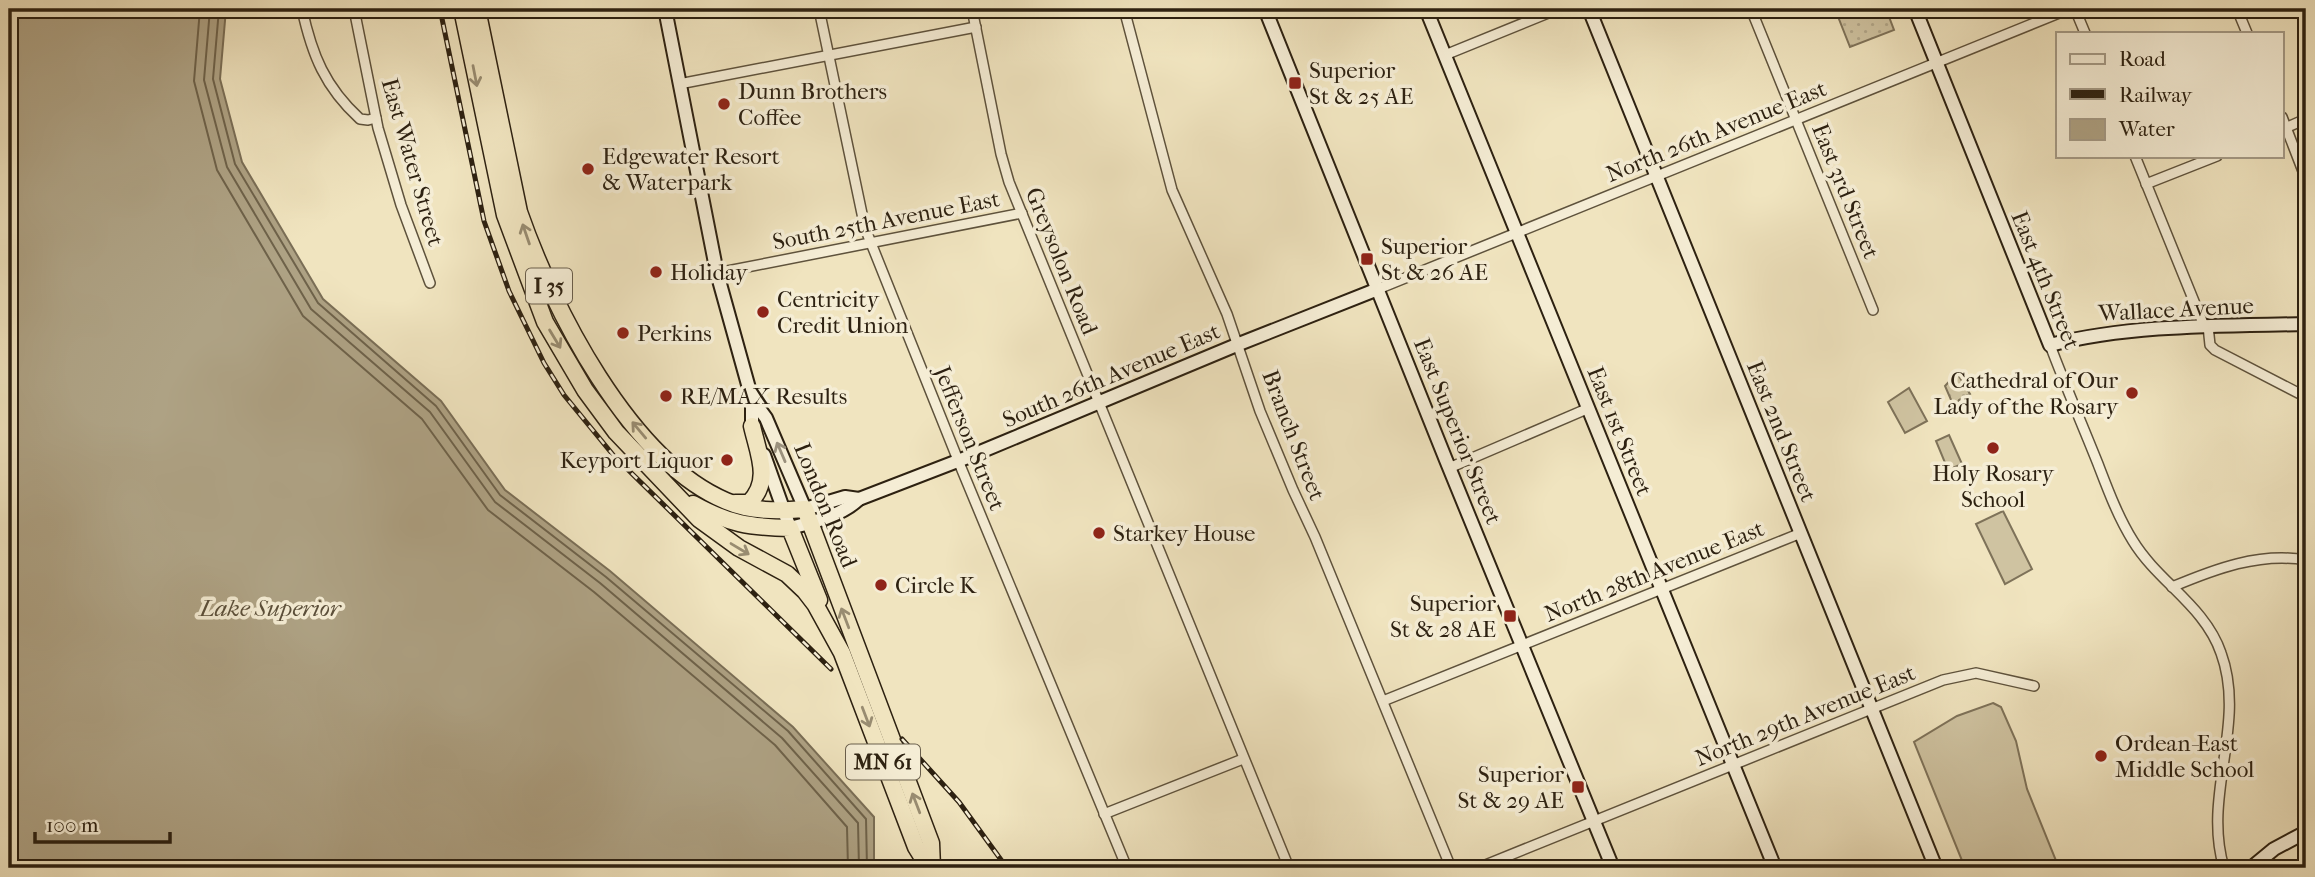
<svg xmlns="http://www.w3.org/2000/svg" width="2315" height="877" font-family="'IM FELL French Canon',serif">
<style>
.grass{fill:#cfc3a1;stroke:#7e7259;stroke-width:2}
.park{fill:url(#park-dots);stroke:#7e7259;stroke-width:2}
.water{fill:#aea284;stroke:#7a6e56;stroke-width:2}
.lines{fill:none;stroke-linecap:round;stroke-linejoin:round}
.shore{stroke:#6e624a;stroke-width:2}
.street-casing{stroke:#5e523c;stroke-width:12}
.secondary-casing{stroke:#2d2111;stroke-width:16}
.highway-casing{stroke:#2d2111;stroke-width:19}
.street{stroke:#f5edd5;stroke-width:9}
.secondary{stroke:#f5edd5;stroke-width:12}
.highway{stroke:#f0e4bf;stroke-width:16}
.rail-casing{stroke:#2d2111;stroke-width:5}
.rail{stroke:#f5edd5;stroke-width:2.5;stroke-dasharray:8;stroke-linecap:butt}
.oneway{stroke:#988c71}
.oneway2{stroke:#9b917d}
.poi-dot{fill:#8f2418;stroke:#f5edd5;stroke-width:2.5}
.labels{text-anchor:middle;stroke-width:7;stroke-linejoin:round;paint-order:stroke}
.shield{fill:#f5edd5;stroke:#695e4c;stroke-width:2}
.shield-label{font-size:21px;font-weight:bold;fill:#2d2111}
.poi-label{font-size:23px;fill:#2d2111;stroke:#f5edd5;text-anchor:start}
.street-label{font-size:23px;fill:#2d2111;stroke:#f5edd5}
.water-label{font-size:24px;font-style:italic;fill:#5a4e39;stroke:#f5edd5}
</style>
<defs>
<pattern id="park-dots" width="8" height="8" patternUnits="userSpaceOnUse" patternTransform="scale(1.75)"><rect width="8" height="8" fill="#cfc3a1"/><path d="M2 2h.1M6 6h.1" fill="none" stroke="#b2a78a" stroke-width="1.8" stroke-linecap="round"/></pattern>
</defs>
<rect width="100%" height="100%" fill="#f0e4bf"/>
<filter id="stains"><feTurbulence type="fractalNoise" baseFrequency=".00286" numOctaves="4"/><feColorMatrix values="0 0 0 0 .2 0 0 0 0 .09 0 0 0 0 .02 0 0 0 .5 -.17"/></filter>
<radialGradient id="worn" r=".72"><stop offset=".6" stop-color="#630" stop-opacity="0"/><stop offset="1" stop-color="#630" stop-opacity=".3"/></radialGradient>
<g class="grass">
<path d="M1909,388L1927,421L1905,433L1888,402Z"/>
<path d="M1949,435L1962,464L1948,470L1936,441Z"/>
<path d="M2003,511L2032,569L2005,584L1976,524Z"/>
<path d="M1993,703L2001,707L2016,741L2027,789L2059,868H1965L1914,742L1957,716Z"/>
</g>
<g class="park">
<path d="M1835,9H1886L1894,30L1850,47Z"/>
<path d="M1957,373L1970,394L1959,400L1955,409L1945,386Z"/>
</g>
<path class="water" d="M9,9H226L220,79L242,162L323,299L441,401L505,490L610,571L793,727L874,817V868H9Z"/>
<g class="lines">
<g class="shore">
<path d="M200,9L194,81L217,170L303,316L422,419L488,510L594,592L775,745L847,827L848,868"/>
<path d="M210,9L204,80L227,167L311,309L430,412L495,502L600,583L782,738L858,823L859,868"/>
<path d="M219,9L213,79L235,164L318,303L436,406L500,495L606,577L788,731L866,819L867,868"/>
</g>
<defs>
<g id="street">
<path d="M302,9C312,55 325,87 360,119L368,120L376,118"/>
<path d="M354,9L378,128L401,205L430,283"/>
<path d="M819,9L865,228L962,470L1127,868"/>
<path d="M972,9L1001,154L1009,182L1289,868"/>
<path d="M1124,9L1172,190L1227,314L1260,411L1293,490L1315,537L1451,868"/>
<path d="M1751,9L1873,310"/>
<path d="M2075,9L2085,33"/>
<path d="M2237,9L2247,33"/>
<path d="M1445,55L1558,9"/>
<path d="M679,84L976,27"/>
<path d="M2282,117L2306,179"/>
<path d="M2283,129L2306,119"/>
<path d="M2135,156L2204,326"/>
<path d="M2146,184L2217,156"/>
<path d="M717,273L1022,213"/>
<path d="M1378,289L2069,9"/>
<path d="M2208,326L2210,345L2215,350L2306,397"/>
<path d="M2050,345C2065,385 2082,424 2098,464C2108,490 2118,517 2133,541C2158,582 2205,606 2221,653C2247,724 2202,795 2224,868"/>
<path d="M1449,468L1589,408"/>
<path d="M2172,587C2215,569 2259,552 2306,560"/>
<path d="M1383,701L1801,533"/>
<path d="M1104,814L1243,759"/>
<path d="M1478,868L1943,680L1976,673L2034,686"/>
</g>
<g id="secondary">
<path d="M665,9L717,273L752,399V426L755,435"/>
<path d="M1265,9L1446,460L1613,868"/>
<path d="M1426,9L1775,868"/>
<path d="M1589,9L1936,868"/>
<path d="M1915,9L2050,345C2133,324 2221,326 2306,324"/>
<path d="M752,399L766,418L805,509L845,497L859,499"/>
<path d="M764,455L790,528C814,522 841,516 859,499L968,457L1239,344L1378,289"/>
<path d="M2251,868L2274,849L2306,832"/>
</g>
<g id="highway">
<path d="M462,9L505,215L545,322L585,390L616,432L699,519L739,548L787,574L805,591L815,604L842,653L916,847L929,868"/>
<path d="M477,9L519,212C552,307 629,460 726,501C751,512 779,511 805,509L931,843L932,868"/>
<path d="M735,503H749C772,481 758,453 752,426"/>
<path d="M693,504C729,524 749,527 790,528L819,600"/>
</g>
</defs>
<use href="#street" class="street-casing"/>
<use href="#secondary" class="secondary-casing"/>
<use href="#highway" class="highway-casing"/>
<use href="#street" class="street"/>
<use href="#secondary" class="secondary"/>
<use href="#highway" class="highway"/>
<defs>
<g id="rail">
<path d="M440,9L484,221L509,291L544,363L564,395L614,456L831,669"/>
<path d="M902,739L959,802L1007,868"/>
</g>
</defs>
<use href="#rail" class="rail-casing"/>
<use href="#rail" class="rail"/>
</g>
<defs><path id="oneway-shaft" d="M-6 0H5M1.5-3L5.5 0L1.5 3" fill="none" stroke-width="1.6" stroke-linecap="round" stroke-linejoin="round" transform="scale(1.75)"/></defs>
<g class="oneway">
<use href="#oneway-shaft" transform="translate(475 76) rotate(79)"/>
<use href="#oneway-shaft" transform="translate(526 234) rotate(-109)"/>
<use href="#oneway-shaft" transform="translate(555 339) rotate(59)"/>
<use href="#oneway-shaft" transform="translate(639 430) rotate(-130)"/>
<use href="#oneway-shaft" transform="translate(740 549) rotate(31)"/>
<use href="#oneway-shaft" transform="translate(845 618) rotate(-111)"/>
<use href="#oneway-shaft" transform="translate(866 717) rotate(69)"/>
<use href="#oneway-shaft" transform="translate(916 803) rotate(-111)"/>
</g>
<use class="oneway2" href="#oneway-shaft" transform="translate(781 452) rotate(-113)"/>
<g class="poi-dot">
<rect x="1288" y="76" width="14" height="14" rx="3.5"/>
<circle cx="724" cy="104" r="7"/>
<circle cx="588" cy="169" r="7"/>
<rect x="1360" y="252" width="14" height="14" rx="3.5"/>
<circle cx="656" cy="272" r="7"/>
<circle cx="763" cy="312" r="7"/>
<circle cx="623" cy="333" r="7"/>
<circle cx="2132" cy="393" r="7"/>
<circle cx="666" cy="396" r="7"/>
<circle cx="1993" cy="448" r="7"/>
<circle cx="727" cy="460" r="7"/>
<circle cx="1099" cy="533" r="7"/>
<circle cx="881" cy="585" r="7"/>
<rect x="1503" y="609" width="14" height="14" rx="3.5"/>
<circle cx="2101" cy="756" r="7"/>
<rect x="1571" y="780" width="14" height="14" rx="3.5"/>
</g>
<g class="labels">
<g class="shield">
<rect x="526" y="268.5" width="46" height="35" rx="5"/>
<rect x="846" y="744.5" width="74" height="35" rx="5"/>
</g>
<g class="shield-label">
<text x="549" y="293">I 35</text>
<text x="883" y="769">MN 61</text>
</g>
<g class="poi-label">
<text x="1309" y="78">Superior<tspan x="1309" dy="26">St &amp; 25 AE</tspan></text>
<text x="738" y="99">Dunn Brothers<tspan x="738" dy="26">Coffee</tspan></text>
<text x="602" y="164">Edgewater Resort<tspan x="602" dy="26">&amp; Waterpark</tspan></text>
<text x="1381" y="254">Superior<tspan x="1381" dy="26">St &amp; 26 AE</tspan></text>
<text x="670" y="280">Holiday</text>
<text x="777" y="307">Centricity<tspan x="777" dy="26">Credit Union</tspan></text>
<text x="637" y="341">Perkins</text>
<text x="2118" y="388" text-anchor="end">Cathedral of Our<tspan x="2118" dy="26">Lady of the Rosary</tspan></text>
<text x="680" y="404">RE/MAX Results</text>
<text x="713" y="468" text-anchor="end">Keyport Liquor</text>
<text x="1993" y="481" text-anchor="middle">Holy Rosary<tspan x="1993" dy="26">School</tspan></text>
<text x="1113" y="541">Starkey House</text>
<text x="895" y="593">Circle K</text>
<text x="1496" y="611" text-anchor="end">Superior<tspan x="1496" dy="26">St &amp; 28 AE</tspan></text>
<text x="2115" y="751">Ordean-East<tspan x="2115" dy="26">Middle School</tspan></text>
<text x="1564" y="782" text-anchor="end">Superior<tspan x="1564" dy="26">St &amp; 29 AE</tspan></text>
</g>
<g class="street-label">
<text transform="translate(1716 131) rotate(-22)" y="8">North 26th Avenue East</text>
<text transform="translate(413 162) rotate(74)" y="8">East Water Street</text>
<text transform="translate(1846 191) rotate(68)" y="8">East 3rd Street</text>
<text transform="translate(886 220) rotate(-11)" y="8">South 25th Avenue East</text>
<text transform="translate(1062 261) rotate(68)" y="8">Greysolon Road</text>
<text transform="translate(2046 280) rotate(68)" y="8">East 4th Street</text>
<text transform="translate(2176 309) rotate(-3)" y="8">Wallace Avenue</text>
<text transform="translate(1111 375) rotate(-23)" y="8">South 26th Avenue East</text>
<text transform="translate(1458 431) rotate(68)" y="8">East Superior Street</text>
<text transform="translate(1620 431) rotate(68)" y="8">East 1st Street</text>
<text transform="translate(1782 431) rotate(68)" y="8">East 2nd Street</text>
<text transform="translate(1294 435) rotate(69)" y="8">Branch Street</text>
<text transform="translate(970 438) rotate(68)" y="8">Jefferson Street</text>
<text transform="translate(826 505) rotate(68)" y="8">London Road</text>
<text transform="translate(1654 571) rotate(-22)" y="8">North 28th Avenue East</text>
<text transform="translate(1805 715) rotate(-22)" y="8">North 29th Avenue East</text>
</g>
<g class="water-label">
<text x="270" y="616">Lake Superior</text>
</g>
</g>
<rect width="2315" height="877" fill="none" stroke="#f0e4bf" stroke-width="35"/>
<rect x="10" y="10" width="2294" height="856" fill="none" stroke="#2d2111" stroke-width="3.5"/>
<rect x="18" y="18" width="2280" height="842" fill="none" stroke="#2d2111" stroke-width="2"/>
<rect x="2056" y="32" width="228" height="126" fill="#f5edd5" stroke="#a59b87" stroke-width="2"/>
<rect x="2070" y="54" width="35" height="10" fill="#f5edd5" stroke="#a59b87" stroke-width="2"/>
<text x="2119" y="66" font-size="21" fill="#2d2111">Road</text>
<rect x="2070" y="89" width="35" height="10" fill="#2d2111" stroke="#a59b87" stroke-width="2"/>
<text x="2119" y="102" font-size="21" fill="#2d2111">Railway</text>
<rect x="2070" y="119" width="35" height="21" fill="#aea284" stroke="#a59b87" stroke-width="2"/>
<text x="2119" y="136" font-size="21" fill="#2d2111">Water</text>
<path d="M35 832v10h135v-10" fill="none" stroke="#2d2111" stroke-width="3.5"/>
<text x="46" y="832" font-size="21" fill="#2d2111" stroke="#f5edd5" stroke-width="5" paint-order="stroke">100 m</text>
<rect width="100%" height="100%" filter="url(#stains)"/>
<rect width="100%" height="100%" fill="url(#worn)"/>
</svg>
